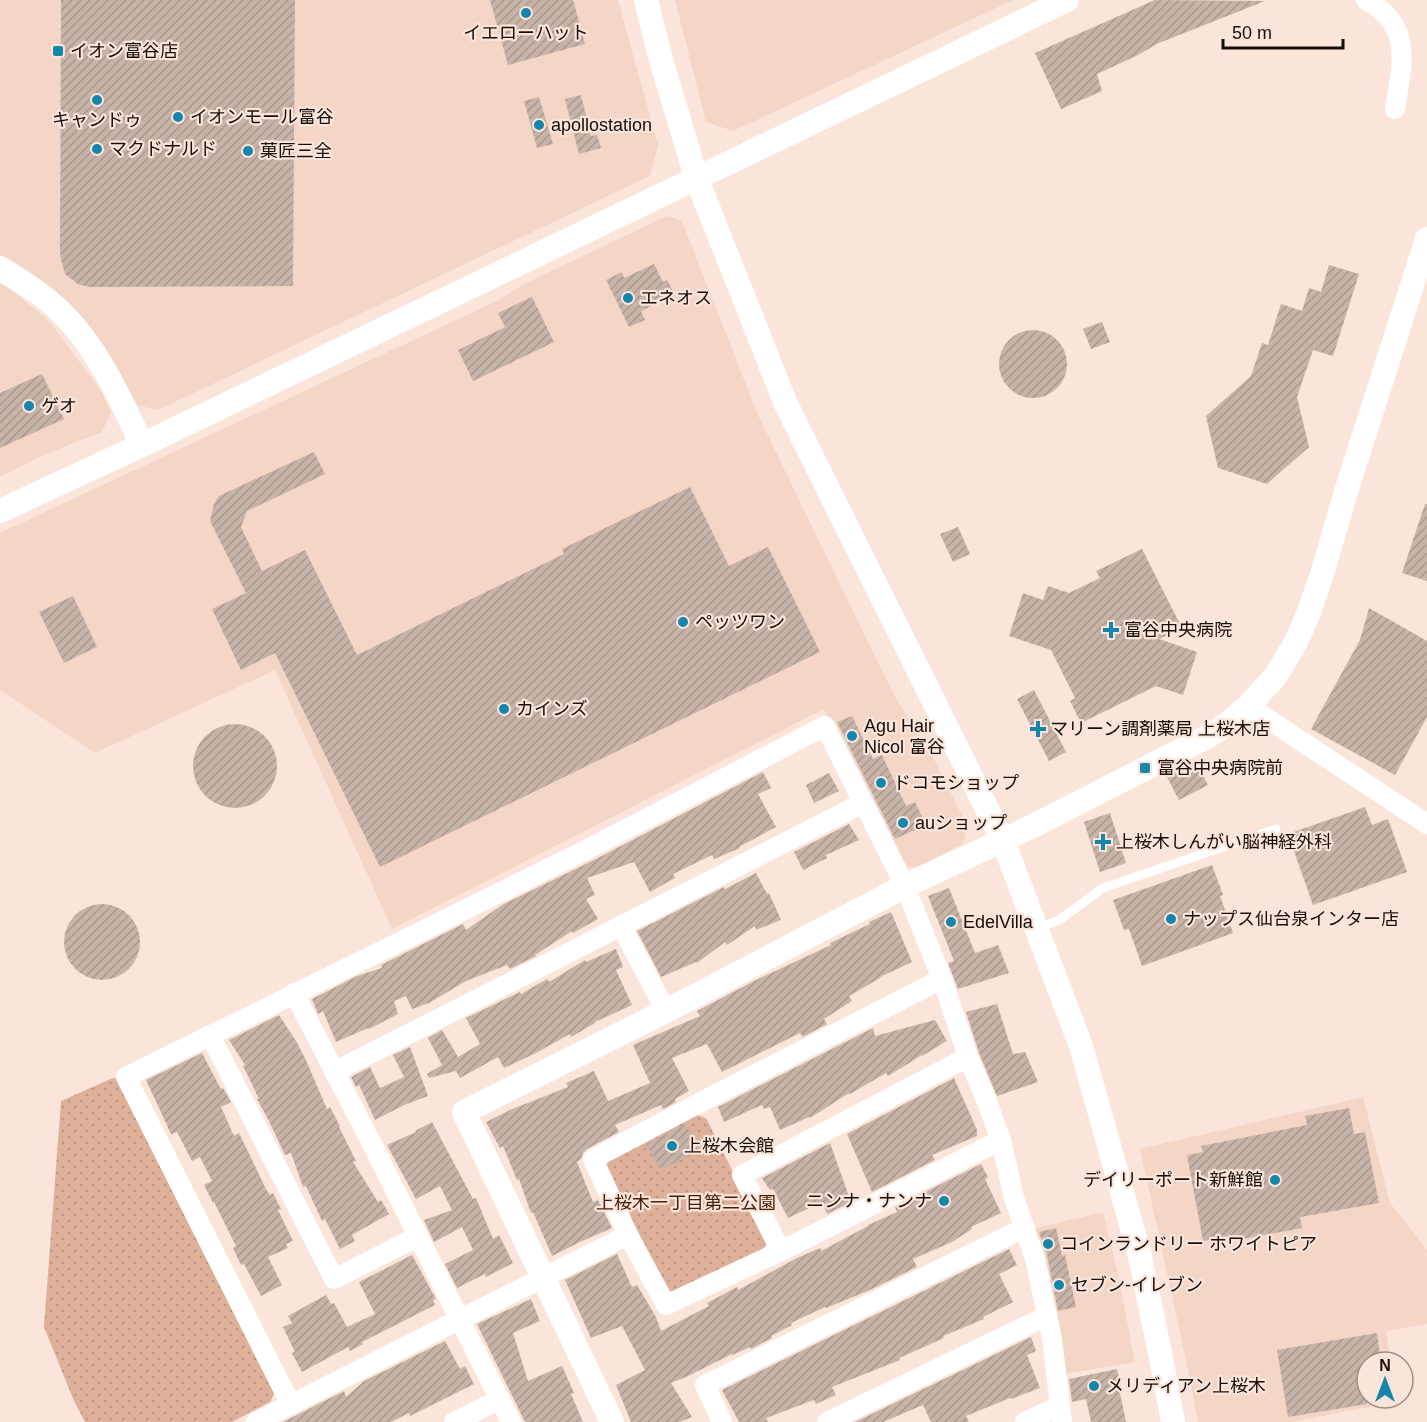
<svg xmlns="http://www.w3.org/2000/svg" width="1427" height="1422" font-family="Helvetica,'Noto Sans JP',sans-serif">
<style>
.built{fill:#f4d6c7}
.park{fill:url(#park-dots)}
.building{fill:url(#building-hatch)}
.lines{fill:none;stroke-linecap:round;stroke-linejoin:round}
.service{stroke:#fff;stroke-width:9}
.minor{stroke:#fff;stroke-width:20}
.tertiary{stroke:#fff;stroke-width:24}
.poi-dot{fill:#1485ab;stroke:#fbe4d9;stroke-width:2}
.labels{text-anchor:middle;stroke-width:4.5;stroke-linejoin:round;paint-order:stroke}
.poi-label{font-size:18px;fill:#150e0a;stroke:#fbe4d9;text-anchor:start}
.park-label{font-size:18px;fill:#431e07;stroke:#fbe4d9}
</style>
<defs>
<pattern id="park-dots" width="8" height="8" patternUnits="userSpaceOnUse" patternTransform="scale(1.5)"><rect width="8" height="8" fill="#deb099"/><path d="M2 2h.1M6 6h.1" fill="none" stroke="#be9682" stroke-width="1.8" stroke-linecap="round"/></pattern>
<pattern id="building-hatch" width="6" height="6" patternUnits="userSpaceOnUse" patternTransform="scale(1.5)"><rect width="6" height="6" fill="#c8b3a8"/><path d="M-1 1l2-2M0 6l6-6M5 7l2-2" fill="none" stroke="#ab998f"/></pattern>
</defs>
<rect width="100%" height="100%" fill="#fbe4d9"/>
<g class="built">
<path d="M0,0H618L658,145L650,176L158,410L137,405L106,349L73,308L42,281L0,255Z"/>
<path d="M675,0H1013L733,131L706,122Z"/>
<path d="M667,216L682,221L757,413L885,677L898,702L932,755L967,826L963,844L916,867L904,866L824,709L392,929L275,670L95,753L0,690V533L497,301L524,284Z"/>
<path d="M0,284L11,290L49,321L102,392L111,412L102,432L48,453L0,477Z"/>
<path d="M1363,1097L1390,1203L1427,1250V1324L1386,1331L1391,1362H1367V1398H1391L1389,1403L1293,1422H1198L1187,1365L1140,1149Z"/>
<path d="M1103,1212L1117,1270L1135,1362L1064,1374L1032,1229Z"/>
</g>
<g class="park">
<path d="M113,1078L120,1079L276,1390L270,1402L232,1422H85L74,1401L44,1327L61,1101Z"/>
<path d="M691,1113L706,1118L767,1240L763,1252L679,1294L667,1290L606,1167L610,1154Z"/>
</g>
<g class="building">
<path d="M61,0H295L293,286L89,287L78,284L65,274L61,260L60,251Z"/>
<path d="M490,0H573L585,44L508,65Z"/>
<path d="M1155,0L1265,1L1159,43L1136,56L1097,74L1102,91L1061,109L1035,53Z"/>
<path d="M581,95L591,136L597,135L601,148L579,154L565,99Z"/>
<path d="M539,97L553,144L537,148L524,101Z"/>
<path d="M654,264L663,282L667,280L675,295L641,311L645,320L629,327L606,280L622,272L624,278Z"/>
<path d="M1329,265L1359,274L1333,356L1313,350L1297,397L1309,447L1267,484L1218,468L1206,416L1251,376L1262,343L1268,345L1281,304L1302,311L1309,288L1321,292Z"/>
<path d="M532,297L554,342L473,381L458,350L505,327L498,313Z"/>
<path d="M1102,322L1110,342L1091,349L1083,329Z"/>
<circle cx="1033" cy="364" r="34"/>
<path d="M42,374L64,419L0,448V393Z"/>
<path d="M314,452L325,474L247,511L241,527L262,571L305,550L357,655L564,554L562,549L690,487L729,566L768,547L820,652L380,867L275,653L241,670L212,609L246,593L210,521L214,504L219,496Z"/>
<path d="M1425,504H1427V581L1402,573Z"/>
<path d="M958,527L970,554L953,562L940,534Z"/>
<path d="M1142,549L1182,628L1159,639L1197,652L1183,695L1156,686L1081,723L1070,701L1075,698L1051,650L1009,636L1023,593L1043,600L1048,586L1069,593L1100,578L1096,571Z"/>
<path d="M73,596L97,647L64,663L39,612Z"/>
<path d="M1369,608L1427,641V717L1395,775L1311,729L1360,640Z"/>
<path d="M1034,690L1066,752L1049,761L1017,699Z"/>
<path d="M852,716L873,759L882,755L906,806L915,802L926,825L895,839L837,722Z"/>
<circle cx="235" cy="766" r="42"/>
<path d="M1196,762L1208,785L1179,800L1167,777Z"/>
<path d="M763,772L771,788L758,794L776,827L739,847L740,848L714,859L712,855L673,874L675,878L650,892L634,862L587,878L595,895L586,899L598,919L573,933L572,931L535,955L536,956L510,969L507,965L466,981L429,1003L412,1009L406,996L394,1001L398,1014L369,1029L368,1028L336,1042L323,1011L318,1014L312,999L357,976L382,968L381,965L463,924L466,930L502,905L596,859Z"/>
<path d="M829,773L839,791L814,803L806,785Z"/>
<path d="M1365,807L1372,825L1388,819L1407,872L1313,905L1288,834Z"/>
<path d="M1110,813L1126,863L1100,872L1084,822Z"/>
<path d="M849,824L859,840L826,855L827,858L803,870L794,852Z"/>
<path d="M1212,865L1223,895L1220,896L1233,933L1142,966L1129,929L1124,930L1113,900Z"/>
<path d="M756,873L767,894L769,893L781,920L756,930L755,926L727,945L725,942L697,963L696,962L661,977L637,931L724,887L725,889Z"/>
<path d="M949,888L975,953L998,945L1009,973L958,989L948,963L954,961L928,896Z"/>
<circle cx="102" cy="942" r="38"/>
<path d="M891,912L912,962L880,977V978L849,996L852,1001L824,1019L827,1024L803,1037L800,1033L722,1072L707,1044L672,1058L689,1091L675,1099L676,1102L663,1109L661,1105L615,1125L619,1132L587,1149L583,1153L581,1159L577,1162L593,1202L598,1200L612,1228L582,1241L552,1256L533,1212L531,1213L519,1179L517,1180L503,1146L500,1148L486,1122L510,1110L568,1087L566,1083L594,1071L608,1101L650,1083L633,1045L700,1016L697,1011L716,1001L758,979L831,945L830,943L870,924L869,922Z"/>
<path d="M616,949L623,967L616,970L632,1005L595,1022V1023L571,1037L570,1034L534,1054L504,1068L498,1057L460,1078L456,1071L429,1078L427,1074L442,1065L428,1038L442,1030L458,1057L480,1044L466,1018L520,992L521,994L547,979L549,982L585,960L586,962Z"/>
<path d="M997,1004L1013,1054L1025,1052L1038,1082L997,1096L979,1053L966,1012Z"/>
<path d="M279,1015L296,1041L305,1058L327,1109L330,1107L340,1126L339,1127L356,1161L353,1162L378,1202L381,1200L389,1214L352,1235L355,1241L340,1249L325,1219L322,1221L306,1186L303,1187L291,1153L285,1155L269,1121L257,1099H259L243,1066L245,1065L229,1040Z"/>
<path d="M935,1020L947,1041L922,1056V1055L888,1076L886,1073L850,1094L849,1093L810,1118L809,1117L780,1130L770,1107L764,1109L762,1105L724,1122L718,1107L873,1028L875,1036Z"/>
<path d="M410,1047L428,1096L404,1105L375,1120L359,1085L356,1087L351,1077L370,1067L380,1088L404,1077L393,1055Z"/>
<path d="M202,1053L221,1089L223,1088L231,1102L221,1107L234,1136L239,1133L266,1189L270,1195L273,1193L281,1209L278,1210L293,1241L286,1244L288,1248L268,1257L282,1285L261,1296L244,1264L241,1265L233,1248L236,1246L214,1202L213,1203L204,1185L212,1181L200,1157L192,1161L177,1132L171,1134L146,1080Z"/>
<path d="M954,1078L977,1130V1136L932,1155L935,1160L872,1192L847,1134Z"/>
<path d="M1349,1108L1354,1134L1365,1132L1379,1203L1300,1217L1302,1228L1237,1240L1236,1235L1203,1241L1187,1155L1203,1152L1201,1146L1307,1125L1305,1116Z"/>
<path d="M432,1122L473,1199L476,1198L493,1239L499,1235L513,1263L486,1277L485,1274L457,1288L445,1264L473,1250L462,1227L434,1242L424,1220L452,1210L440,1186L416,1199L387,1145L416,1132L415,1131Z"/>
<path d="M686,1124L699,1152L660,1169L646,1144Z"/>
<path d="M830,1143L851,1202L827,1214L822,1202L788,1218L773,1189L770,1190L762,1178Z"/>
<path d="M981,1164L988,1177L985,1179L1001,1213L971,1227L972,1229L952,1242L913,1259L917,1267L870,1290L826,1308L825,1307L791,1323L792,1325L771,1336L772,1338L751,1349L750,1347L732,1355V1354L686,1377L671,1383L692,1417L680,1422H631L616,1385L645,1370L622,1326L591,1338L565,1280L617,1254L632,1287L637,1285L656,1317L661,1331L709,1306L707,1303L737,1287L738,1290L797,1258L820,1248L821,1251L868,1226V1225L897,1212L895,1207Z"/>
<path d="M1056,1228L1062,1256L1065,1255L1076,1307L1058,1311L1047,1255L1039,1232Z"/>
<path d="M1009,1249L1017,1265L999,1274L1013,1302L983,1317L984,1319L943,1336L944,1338L899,1358L900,1360L832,1387L836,1395L816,1404L814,1400L766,1418L768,1422H739L722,1390Z"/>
<path d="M412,1255L436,1299L433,1300L435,1305L362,1342L363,1344L350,1351L348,1347L302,1372L292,1353L295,1352L283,1327L292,1323L288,1316L326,1295L331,1304L334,1303L347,1327L375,1314L359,1282Z"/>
<path d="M531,1299L540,1321L513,1333L528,1381L562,1366L574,1393L571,1394L583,1422H525L477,1324Z"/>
<path d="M1377,1333L1381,1362H1367V1404L1288,1417L1277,1350Z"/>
<path d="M1031,1337L1036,1351L1027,1355L1040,1388L1011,1399L1010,1398L966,1416L969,1422H931L923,1405L883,1422H855Z"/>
<path d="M445,1341L460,1369L465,1366L474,1384L410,1416L409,1413L391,1422H283L344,1391L346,1397L364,1381Z"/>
<path d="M1117,1369L1122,1392L1120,1393L1126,1422H1091L1086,1399L1072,1402L1069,1379Z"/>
</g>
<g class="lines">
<path class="service" d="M1037,929L1059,920L1103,888L1276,829"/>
<g class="minor">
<path d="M1366,0C1414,26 1402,64 1395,109"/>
<path d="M1248,706L1427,824"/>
<path d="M621,926L863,803"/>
<path d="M942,979L701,1102L593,1159L628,1235L666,1305L781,1251L1001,1140"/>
<path d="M294,993L373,1146L511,1422"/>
<path d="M210,1035L334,1279L417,1237"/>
<path d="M334,1072L621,926L666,1011"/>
<path d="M781,1251L742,1175L968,1057"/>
<path d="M291,1405L126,1077L582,852L825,726L905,886L942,979L968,1057L985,1097L1001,1140L1014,1198L1035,1258L1052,1339L1062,1422"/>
<path d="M256,1422L628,1235"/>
<path d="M454,1422L500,1399"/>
<path d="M722,1422L705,1385L1024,1228"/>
<path d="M827,1422L1047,1316"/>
<path d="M1025,1422L1059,1406"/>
</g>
<g class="tertiary">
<path d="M646,0L661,60L696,177L785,402L1003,841L1081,1046L1140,1256L1161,1358L1173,1422"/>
<path d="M0,268C21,281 42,294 60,311C98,348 120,398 142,445"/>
<path d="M0,511L142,445L1067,0"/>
<path d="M612,1422L464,1112L666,1011L905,886L1029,828L1205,738L1226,725L1248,706L1275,677L1296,642L1309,612L1322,574L1349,482L1427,239"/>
</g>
</g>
<g class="poi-dot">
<circle cx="526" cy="13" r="6"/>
<rect x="52" y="45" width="12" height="12" rx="3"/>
<circle cx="97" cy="100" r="6"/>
<circle cx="178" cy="117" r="6"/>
<circle cx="539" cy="125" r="6"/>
<circle cx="97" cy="149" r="6"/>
<circle cx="248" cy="151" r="6"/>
<circle cx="628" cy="298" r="6"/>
<circle cx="29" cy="406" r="6"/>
<circle cx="683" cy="622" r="6"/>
<path d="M1108 621h6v6h6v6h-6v6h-6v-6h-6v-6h6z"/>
<circle cx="504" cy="709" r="6"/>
<path d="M1035 720h6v6h6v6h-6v6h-6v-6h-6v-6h6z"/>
<circle cx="852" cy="736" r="6"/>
<rect x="1139" y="762" width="12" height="12" rx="3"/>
<circle cx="881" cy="783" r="6"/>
<circle cx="903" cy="823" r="6"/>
<path d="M1100 833h6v6h6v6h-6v6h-6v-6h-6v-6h6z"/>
<circle cx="1171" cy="919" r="6"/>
<circle cx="951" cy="922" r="6"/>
<circle cx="672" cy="1146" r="6"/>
<circle cx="1275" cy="1180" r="6"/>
<circle cx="944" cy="1201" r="6"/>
<circle cx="1048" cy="1244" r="6"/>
<circle cx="1059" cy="1285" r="6"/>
<circle cx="1094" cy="1386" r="6"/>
</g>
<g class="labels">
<g class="poi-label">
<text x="526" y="39" text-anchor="middle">イエローハット</text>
<text x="70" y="57">イオン富谷店</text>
<text x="190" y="123">イオンモール富谷</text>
<text x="97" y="126" text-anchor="middle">キャンドゥ</text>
<text x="551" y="131">apollostation</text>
<text x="109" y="155">マクドナルド</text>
<text x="260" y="157">菓匠三全</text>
<text x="640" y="304">エネオス</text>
<text x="41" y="412">ゲオ</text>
<text x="695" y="628">ペッツワン</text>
<text x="1124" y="636">富谷中央病院</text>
<text x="516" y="715">カインズ</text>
<text x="864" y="732">Agu Hair<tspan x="864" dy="21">Nicol 富谷</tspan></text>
<text x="1050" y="735">マリーン調剤薬局 上桜木店</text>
<text x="1157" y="774">富谷中央病院前</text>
<text x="893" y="789">ドコモショップ</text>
<text x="915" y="829">auショップ</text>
<text x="1116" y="848">上桜木しんがい脳神経外科</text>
<text x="1183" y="925">ナップス仙台泉インター店</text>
<text x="963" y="928">EdelVilla</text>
<text x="684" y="1152">上桜木会館</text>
<text x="1263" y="1186" text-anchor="end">デイリーポート新鮮館</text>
<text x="932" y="1207" text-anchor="end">ニンナ・ナンナ</text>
<text x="1060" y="1250">コインランドリー ホワイトピア</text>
<text x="1071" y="1291">セブン-イレブン</text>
<text x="1106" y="1392">メリディアン上桜木</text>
</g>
<g class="park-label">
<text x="686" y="1209">上桜木一丁目第二公園</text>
</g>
</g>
<g transform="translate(1385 1380)"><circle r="28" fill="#fbe4d9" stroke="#9f8e86" stroke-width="1.5"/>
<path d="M0-4.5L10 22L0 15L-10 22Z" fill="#1485ab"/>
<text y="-9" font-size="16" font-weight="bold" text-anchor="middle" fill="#150e0a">N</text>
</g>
<path d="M1223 39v9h120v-9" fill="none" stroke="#150e0a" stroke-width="3"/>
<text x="1232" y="39" font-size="18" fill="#150e0a" stroke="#fbe4d9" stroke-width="4.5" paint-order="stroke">50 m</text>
</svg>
